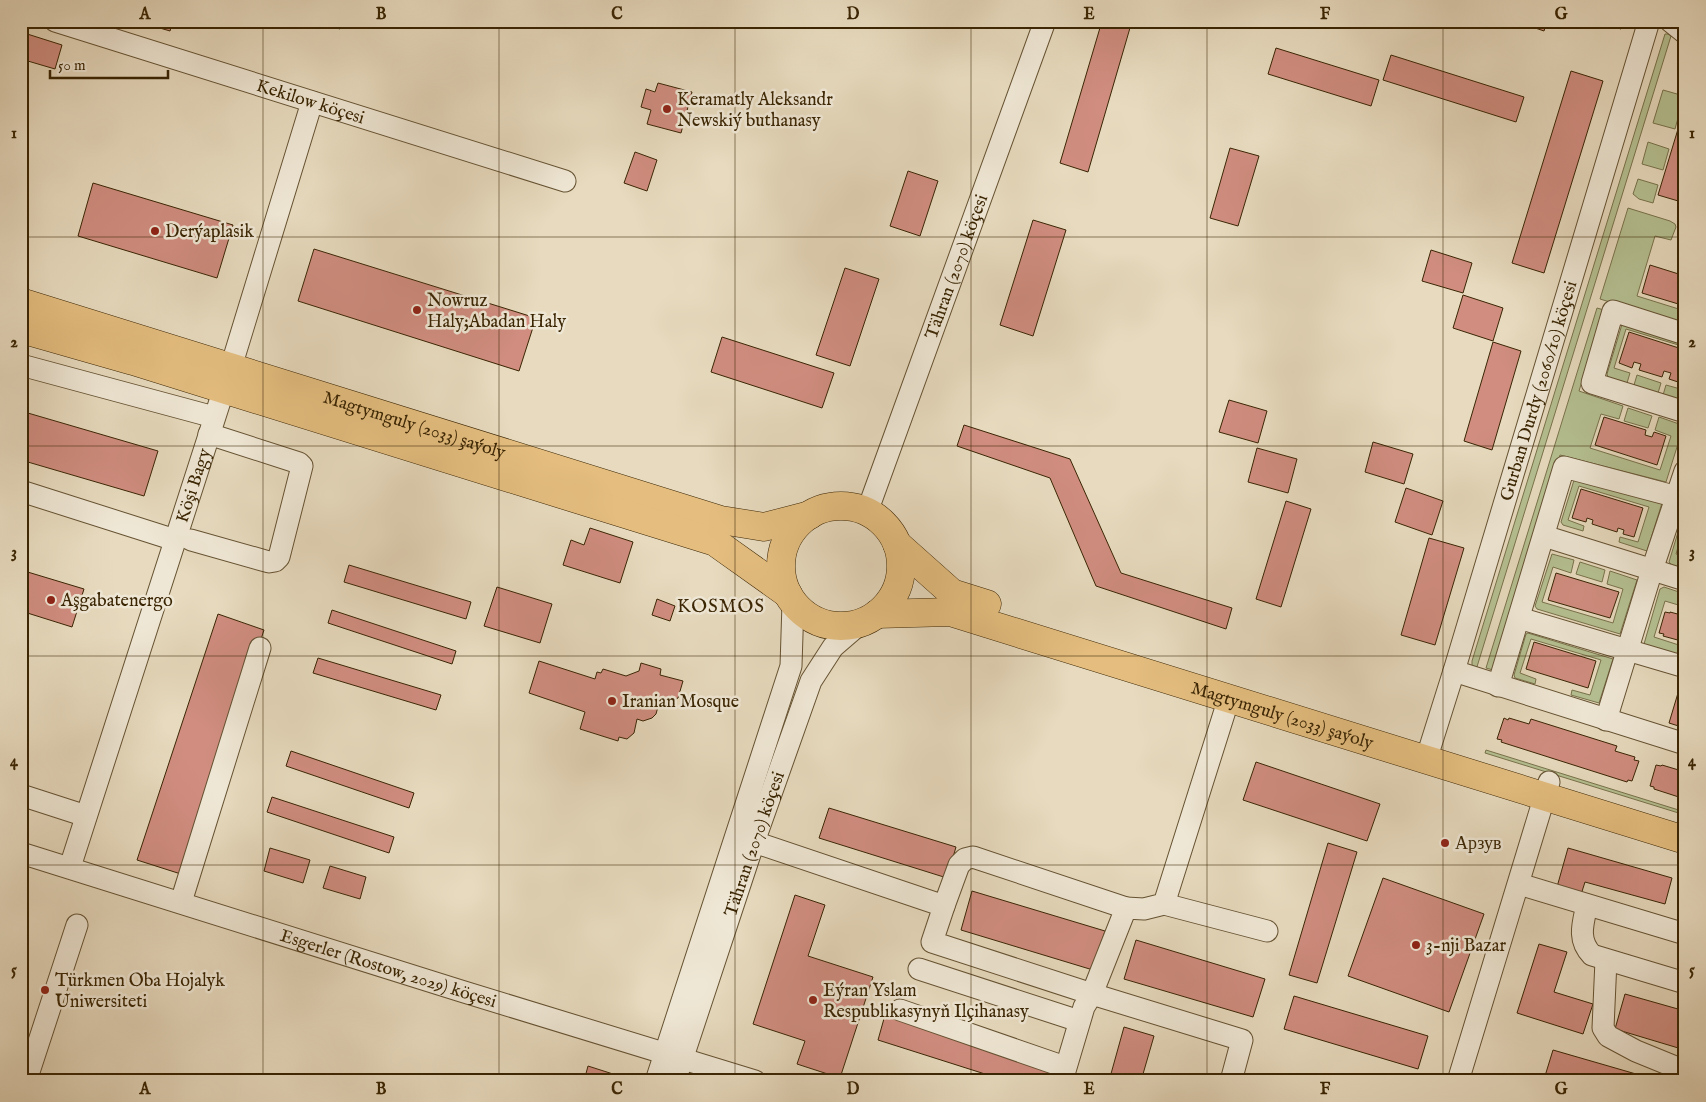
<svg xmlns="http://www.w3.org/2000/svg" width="1706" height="1102" font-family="'IM FELL English',serif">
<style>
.green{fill:#b5c092;stroke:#78724a}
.building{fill:#d08d80;stroke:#3a2503}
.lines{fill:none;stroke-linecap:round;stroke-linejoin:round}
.minor-casing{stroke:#655232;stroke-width:23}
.major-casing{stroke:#3a2503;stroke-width:29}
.minor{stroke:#efe7d5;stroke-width:21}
.major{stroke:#e4bd7f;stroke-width:28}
.grid{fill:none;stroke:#3a2503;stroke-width:1;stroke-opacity:0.55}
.poi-dot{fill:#8f2418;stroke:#efe7d5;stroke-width:2}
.labels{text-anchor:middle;stroke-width:5;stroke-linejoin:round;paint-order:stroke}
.poi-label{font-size:18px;fill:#3a2503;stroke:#efe7d5;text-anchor:start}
.street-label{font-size:18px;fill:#3a2503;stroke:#efe7d5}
.neighbourhood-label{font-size:19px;letter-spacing:1px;fill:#3a2503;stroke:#efe7d5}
.neatline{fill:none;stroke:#3a2503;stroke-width:2}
.grid-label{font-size:16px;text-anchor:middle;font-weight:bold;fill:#3a2503}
</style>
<rect width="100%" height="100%" fill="#e7dabe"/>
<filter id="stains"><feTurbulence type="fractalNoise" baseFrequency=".004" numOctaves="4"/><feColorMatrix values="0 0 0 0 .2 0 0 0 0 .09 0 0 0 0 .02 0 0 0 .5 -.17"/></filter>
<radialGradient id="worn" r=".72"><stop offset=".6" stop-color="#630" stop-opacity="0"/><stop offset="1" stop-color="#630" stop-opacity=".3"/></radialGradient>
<g class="green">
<path d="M1665,34H1668L1671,36L1476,670L1472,666V661Z"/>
<path d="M1663,90L1684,96L1675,129L1653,123Z"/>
<path d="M1648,142L1669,149L1663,170L1642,164Z"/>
<path d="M1638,179L1658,185L1653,203L1639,199L1633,194Z"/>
<path d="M1628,208L1670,221L1675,224L1676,227L1671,240L1655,236L1637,296L1685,311V325L1600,299Z"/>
<path d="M1597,308L1604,310L1579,391L1623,406L1619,419L1601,414L1590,448L1660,470L1671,436L1655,430L1659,417L1682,425L1683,428L1666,482L1560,455L1493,670L1486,668Z"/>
<path d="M1623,321L1685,337V347L1626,329L1614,368L1630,373L1627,383L1608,377L1607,374Z"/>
<path d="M1637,375L1661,383L1658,393L1634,385Z"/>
<path d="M1666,385L1684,390L1685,388V401L1663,395Z"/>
<path d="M1628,408L1652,416L1648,428L1624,421Z"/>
<path d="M1575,477L1662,503L1647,551L1619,542L1620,537L1638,542L1649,507L1579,486L1568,520L1584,526L1583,531L1563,525L1561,522Z"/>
<path d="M1685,509V523L1676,554L1685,557V569L1672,565L1669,562Z"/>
<path d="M1552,554L1574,560L1571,573L1553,567L1542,602L1613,623L1623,589L1607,584L1610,571L1637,580L1620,634L1537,609L1535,606Z"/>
<path d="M1580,562L1605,570L1602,582L1576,574Z"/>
<path d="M1664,587L1685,594V607L1665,601L1654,637L1685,647V659L1645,646L1644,644L1660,589Z"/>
<path d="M1528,633L1613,659L1599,703L1571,695L1572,690L1590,695L1601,660L1531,639L1520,673L1536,679L1535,684L1515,678L1514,675L1526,634Z"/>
<path d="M1486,750L1685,812V815L1485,753Z"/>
</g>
<g class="building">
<path d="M143,21H173L170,31L143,23Z"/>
<path d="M213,21H237L235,28Z"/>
<path d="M314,21H342L340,29Z"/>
<path d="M1102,21H1132L1088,172L1060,163Z"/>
<path d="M1515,21H1547L1544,31Z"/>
<path d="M1596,21H1623L1621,29Z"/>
<path d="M21,32L62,45L55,69L21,59Z"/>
<path d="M1276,48L1379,80L1371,106L1268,74Z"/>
<path d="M1391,55L1524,97L1516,122L1383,80Z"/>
<path d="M1571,71L1603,81L1544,273L1512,263Z"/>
<path d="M658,83L692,92L681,133L647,124L651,110L641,107L646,89L655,92Z"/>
<path d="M1685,106V203L1658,195Z"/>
<path d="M1230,148L1259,156L1238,226L1210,218Z"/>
<path d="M635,152L657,160L647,191L624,183Z"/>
<path d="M908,171L938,181L920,236L890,226Z"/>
<path d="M93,183L233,225L217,278L78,236Z"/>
<path d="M1033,220L1066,230L1033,336L1000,325Z"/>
<path d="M314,249L536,318L519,371L298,301Z"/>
<path d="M1431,250L1472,263L1463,293L1422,281Z"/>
<path d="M1650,265L1685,276V306L1642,293Z"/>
<path d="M845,268L879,279L850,366L816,355Z"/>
<path d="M1463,295L1503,308L1493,341L1453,328Z"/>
<path d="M1629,332L1685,350V370L1681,383L1669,379L1671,373L1664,371L1662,377L1639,370L1641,364L1634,362L1632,368L1619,363Z"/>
<path d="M722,337L834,373L822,408L711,372Z"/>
<path d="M1493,342L1521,351L1492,450L1464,441Z"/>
<path d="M1229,400L1267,411L1258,443L1219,432Z"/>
<path d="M21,411L158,451L144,496L21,460Z"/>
<path d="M1604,417L1646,430L1645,435L1652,437L1654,432L1666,436L1657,465L1595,445Z"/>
<path d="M964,425L1070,459L1121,573L1232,608L1226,629L1096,586L1050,478L957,446Z"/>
<path d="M1373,442L1413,454L1404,484L1365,472Z"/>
<path d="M1257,448L1297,459L1288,493L1248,482Z"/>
<path d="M1406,488L1443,501L1432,535L1395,522Z"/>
<path d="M1581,489L1643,508L1634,537L1623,534L1624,530L1618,528L1617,532L1592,524L1593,520L1587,518L1586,522L1572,518Z"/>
<path d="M1286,501L1311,509L1281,607L1256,599Z"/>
<path d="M590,528L633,542L620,583L563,565L571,540L584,545Z"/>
<path d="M1429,538L1464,548L1435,645L1401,635Z"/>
<path d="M349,565L471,602L466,619L344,582Z"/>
<path d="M21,570L84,589L72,627L21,611Z"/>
<path d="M1556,573L1619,592L1610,618L1548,600Z"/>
<path d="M497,587L552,604L540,643L484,626Z"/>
<path d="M657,599L675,606L670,621L652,615Z"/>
<path d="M332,610L456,651L452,664L328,623Z"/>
<path d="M1665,612L1670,613V612L1685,616V642L1663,636L1664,634L1659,633Z"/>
<path d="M218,614L264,630L184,875L137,860Z"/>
<path d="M1534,642L1596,661L1588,688L1526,669Z"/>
<path d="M318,658L441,695L436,710L313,673Z"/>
<path d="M539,661L595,679L597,672L601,673L603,669L626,676L639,671L641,663L661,669L660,675L683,681L678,698L666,704L659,703L656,714L652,718L643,721L637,719L634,733L627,739L619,737L618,741L580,729L585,712L529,693Z"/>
<path d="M1681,683L1685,684V728L1669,723Z"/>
<path d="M1504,718L1508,720L1509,718L1529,724L1531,719L1617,746L1615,751L1635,757L1634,760L1639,761L1632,781L1628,780L1627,782L1501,742L1502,740L1497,739Z"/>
<path d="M291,751L414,793L409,808L286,766Z"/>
<path d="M1256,762L1380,804L1367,841L1243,800Z"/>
<path d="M1656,765L1661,766L1662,765L1682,771L1683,766H1685V799L1654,789V787L1650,786Z"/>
<path d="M272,797L394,837L389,853L267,812Z"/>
<path d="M829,808L956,847L947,878L819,838Z"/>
<path d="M1328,843L1357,852L1317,983L1289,975Z"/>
<path d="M270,848L310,860L303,883L264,871Z"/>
<path d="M1568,848L1672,878L1665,904L1585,882L1579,901L1555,894Z"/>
<path d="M330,866L366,877L360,899L323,888Z"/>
<path d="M1383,878L1484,914L1449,1012L1348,976Z"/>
<path d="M972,891L1105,931L1093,970L961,930Z"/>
<path d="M795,895L825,905L808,956L873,977L840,1078L797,1064L805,1041L753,1024Z"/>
<path d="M1136,940L1265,979L1253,1017L1124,979Z"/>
<path d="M1539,944L1567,952L1554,992L1593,1004L1583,1034L1517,1013Z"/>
<path d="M1625,994L1685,1011V1050L1615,1029Z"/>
<path d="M1294,996L1428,1036L1418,1069L1284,1029Z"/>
<path d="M885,1015L1050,1068L1046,1081H1007L878,1040Z"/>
<path d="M1124,1027L1154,1036L1141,1081H1109Z"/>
<path d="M1553,1050L1636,1074L1634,1081H1561L1545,1076Z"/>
<path d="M588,1066L613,1074L611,1081H584Z"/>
</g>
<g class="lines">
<defs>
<g id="minor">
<path id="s1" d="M55,21L565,181"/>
<path d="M1670,21L1685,33"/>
<path d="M1685,334L1613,311L1592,383L1685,412"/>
<path d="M21,365L214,417"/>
<path d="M21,491L175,540"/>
<path id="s2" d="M867,512L1045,21"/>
<path d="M1544,536L1685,580"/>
<path d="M191,540L269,562L275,561L279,557L301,470L302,466L299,463L209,434"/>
<path d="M1519,618L1685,667"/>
<path d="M1454,671L1685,744"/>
<path d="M1498,686L1564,467L1685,499"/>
<path d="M1606,720L1652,570L1685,471"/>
<path id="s3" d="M1426,760L1454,671L1649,21"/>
<path d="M21,795L86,816"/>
<path d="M754,842L944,906L932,942L1092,994L1242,1040L1231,1081"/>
<path id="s4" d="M21,853L461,991L755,1081"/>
<path id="s5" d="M70,867L231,367L312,102"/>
<path d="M1519,884L1685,934"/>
<path d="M181,902L260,648"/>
<path d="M1164,904L1267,931"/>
<path d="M1587,905C1583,923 1577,940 1592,955L1685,983"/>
<path d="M944,906L959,865L965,859L973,857L1126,908"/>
<path d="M1606,960L1603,1028L1608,1036L1636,1051L1685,1071"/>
<path d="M919,969L1079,1021"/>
<path d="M900,1010L1065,1067"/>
<path d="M26,1081L77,925"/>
<path d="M656,1081L791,666L793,603"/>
<path id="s6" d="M675,1081L754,842L811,681L833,647L862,622"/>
<path d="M1062,1081L1084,1007L1092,994L1126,908L1144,909L1164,904L1229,698"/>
<path d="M1458,1081L1549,782"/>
</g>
<g id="major">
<path id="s7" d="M21,302L721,520L764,527L810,515"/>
<path d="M21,329L133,361L715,542L788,594"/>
<circle cx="841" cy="566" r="60"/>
<path d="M897,544L952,593L987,604"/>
<path id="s8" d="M877,614L950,612L1685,840"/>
</g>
</defs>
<use href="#minor" class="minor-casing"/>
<use href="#major" class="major-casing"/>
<use href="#minor" class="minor"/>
<use href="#major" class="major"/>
</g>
<path class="grid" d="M263,21V1081M499,21V1081M735,21V1081M971,21V1081M1207,21V1081M1443,21V1081M21,237H1685M21,446H1685M21,656H1685M21,865H1685"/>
<g class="poi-dot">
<circle cx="667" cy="109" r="5"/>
<circle cx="155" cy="231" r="5"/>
<circle cx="417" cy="310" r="5"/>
<circle cx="51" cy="600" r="5"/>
<circle cx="612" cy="701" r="5"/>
<circle cx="1445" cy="843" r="5"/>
<circle cx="1416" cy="945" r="5"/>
<circle cx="45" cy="990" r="5"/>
<circle cx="813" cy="1000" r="5"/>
</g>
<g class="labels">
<g class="poi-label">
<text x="677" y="105">Keramatly Aleksandr<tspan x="677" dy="21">Newskiý buthanasy</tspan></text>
<text x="165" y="237">Derýaplasik</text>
<text x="427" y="306">Nowruz<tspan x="427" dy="21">Haly;Abadan Haly</tspan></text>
<text x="61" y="606">Aşgabatenergo</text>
<text x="622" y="707">Iranian Mosque</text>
<text x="1455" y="849">Арзув</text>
<text x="1426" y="951">3-nji Bazar</text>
<text x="55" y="986">Türkmen Oba Hojalyk<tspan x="55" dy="21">Uniwersiteti</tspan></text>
<text x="823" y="996">Eýran Yslam<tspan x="823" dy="21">Respublikasynyň Ilçihanasy</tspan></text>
</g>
<g class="street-label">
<text dy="6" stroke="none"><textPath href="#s1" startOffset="268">Kekilow köçesi</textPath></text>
<text dy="6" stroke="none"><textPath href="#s2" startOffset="261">Tähran (2070) köçesi</textPath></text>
<text dy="6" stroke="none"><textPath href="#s3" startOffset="386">Gurban Durdy (2060/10) köçesi</textPath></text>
<text dy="6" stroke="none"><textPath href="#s7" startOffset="412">Magtymguly (2033) şaýoly</textPath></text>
<text dy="6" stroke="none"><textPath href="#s5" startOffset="401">Köşi Bagy</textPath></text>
<text dy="6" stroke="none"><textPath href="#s8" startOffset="421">Magtymguly (2033) şaýoly</textPath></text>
<text dy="6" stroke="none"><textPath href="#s6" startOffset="250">Tähran (2070) köçesi</textPath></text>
<text dy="6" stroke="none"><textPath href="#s4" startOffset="385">Esgerler (Rostow, 2029) köçesi</textPath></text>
</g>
<g class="neighbourhood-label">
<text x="721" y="612">KOSMOS</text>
</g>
</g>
<rect width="1706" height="1102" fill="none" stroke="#e7dabe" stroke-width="55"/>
<path d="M50 70v8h118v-8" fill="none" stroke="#3a2503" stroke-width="2.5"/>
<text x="58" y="70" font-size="15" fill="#3a2503" stroke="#efe7d5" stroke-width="4" paint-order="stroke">50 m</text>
<rect x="28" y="28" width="1650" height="1046" class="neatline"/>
<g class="grid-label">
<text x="145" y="19">A</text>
<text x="381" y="19">B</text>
<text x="617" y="19">C</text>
<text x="853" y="19">D</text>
<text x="1089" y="19">E</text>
<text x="1325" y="19">F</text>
<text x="1561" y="19">G</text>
<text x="14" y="138">1</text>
<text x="1692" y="138">1</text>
<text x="14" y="347">2</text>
<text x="1692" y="347">2</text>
<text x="14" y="557">3</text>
<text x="1692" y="557">3</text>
<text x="14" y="766">4</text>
<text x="1692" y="766">4</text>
<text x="14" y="975">5</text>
<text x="1692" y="975">5</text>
<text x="145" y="1094">A</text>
<text x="381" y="1094">B</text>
<text x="617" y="1094">C</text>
<text x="853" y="1094">D</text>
<text x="1089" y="1094">E</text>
<text x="1325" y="1094">F</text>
<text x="1561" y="1094">G</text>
</g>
<rect width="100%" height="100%" filter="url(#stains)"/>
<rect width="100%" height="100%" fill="url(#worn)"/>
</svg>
